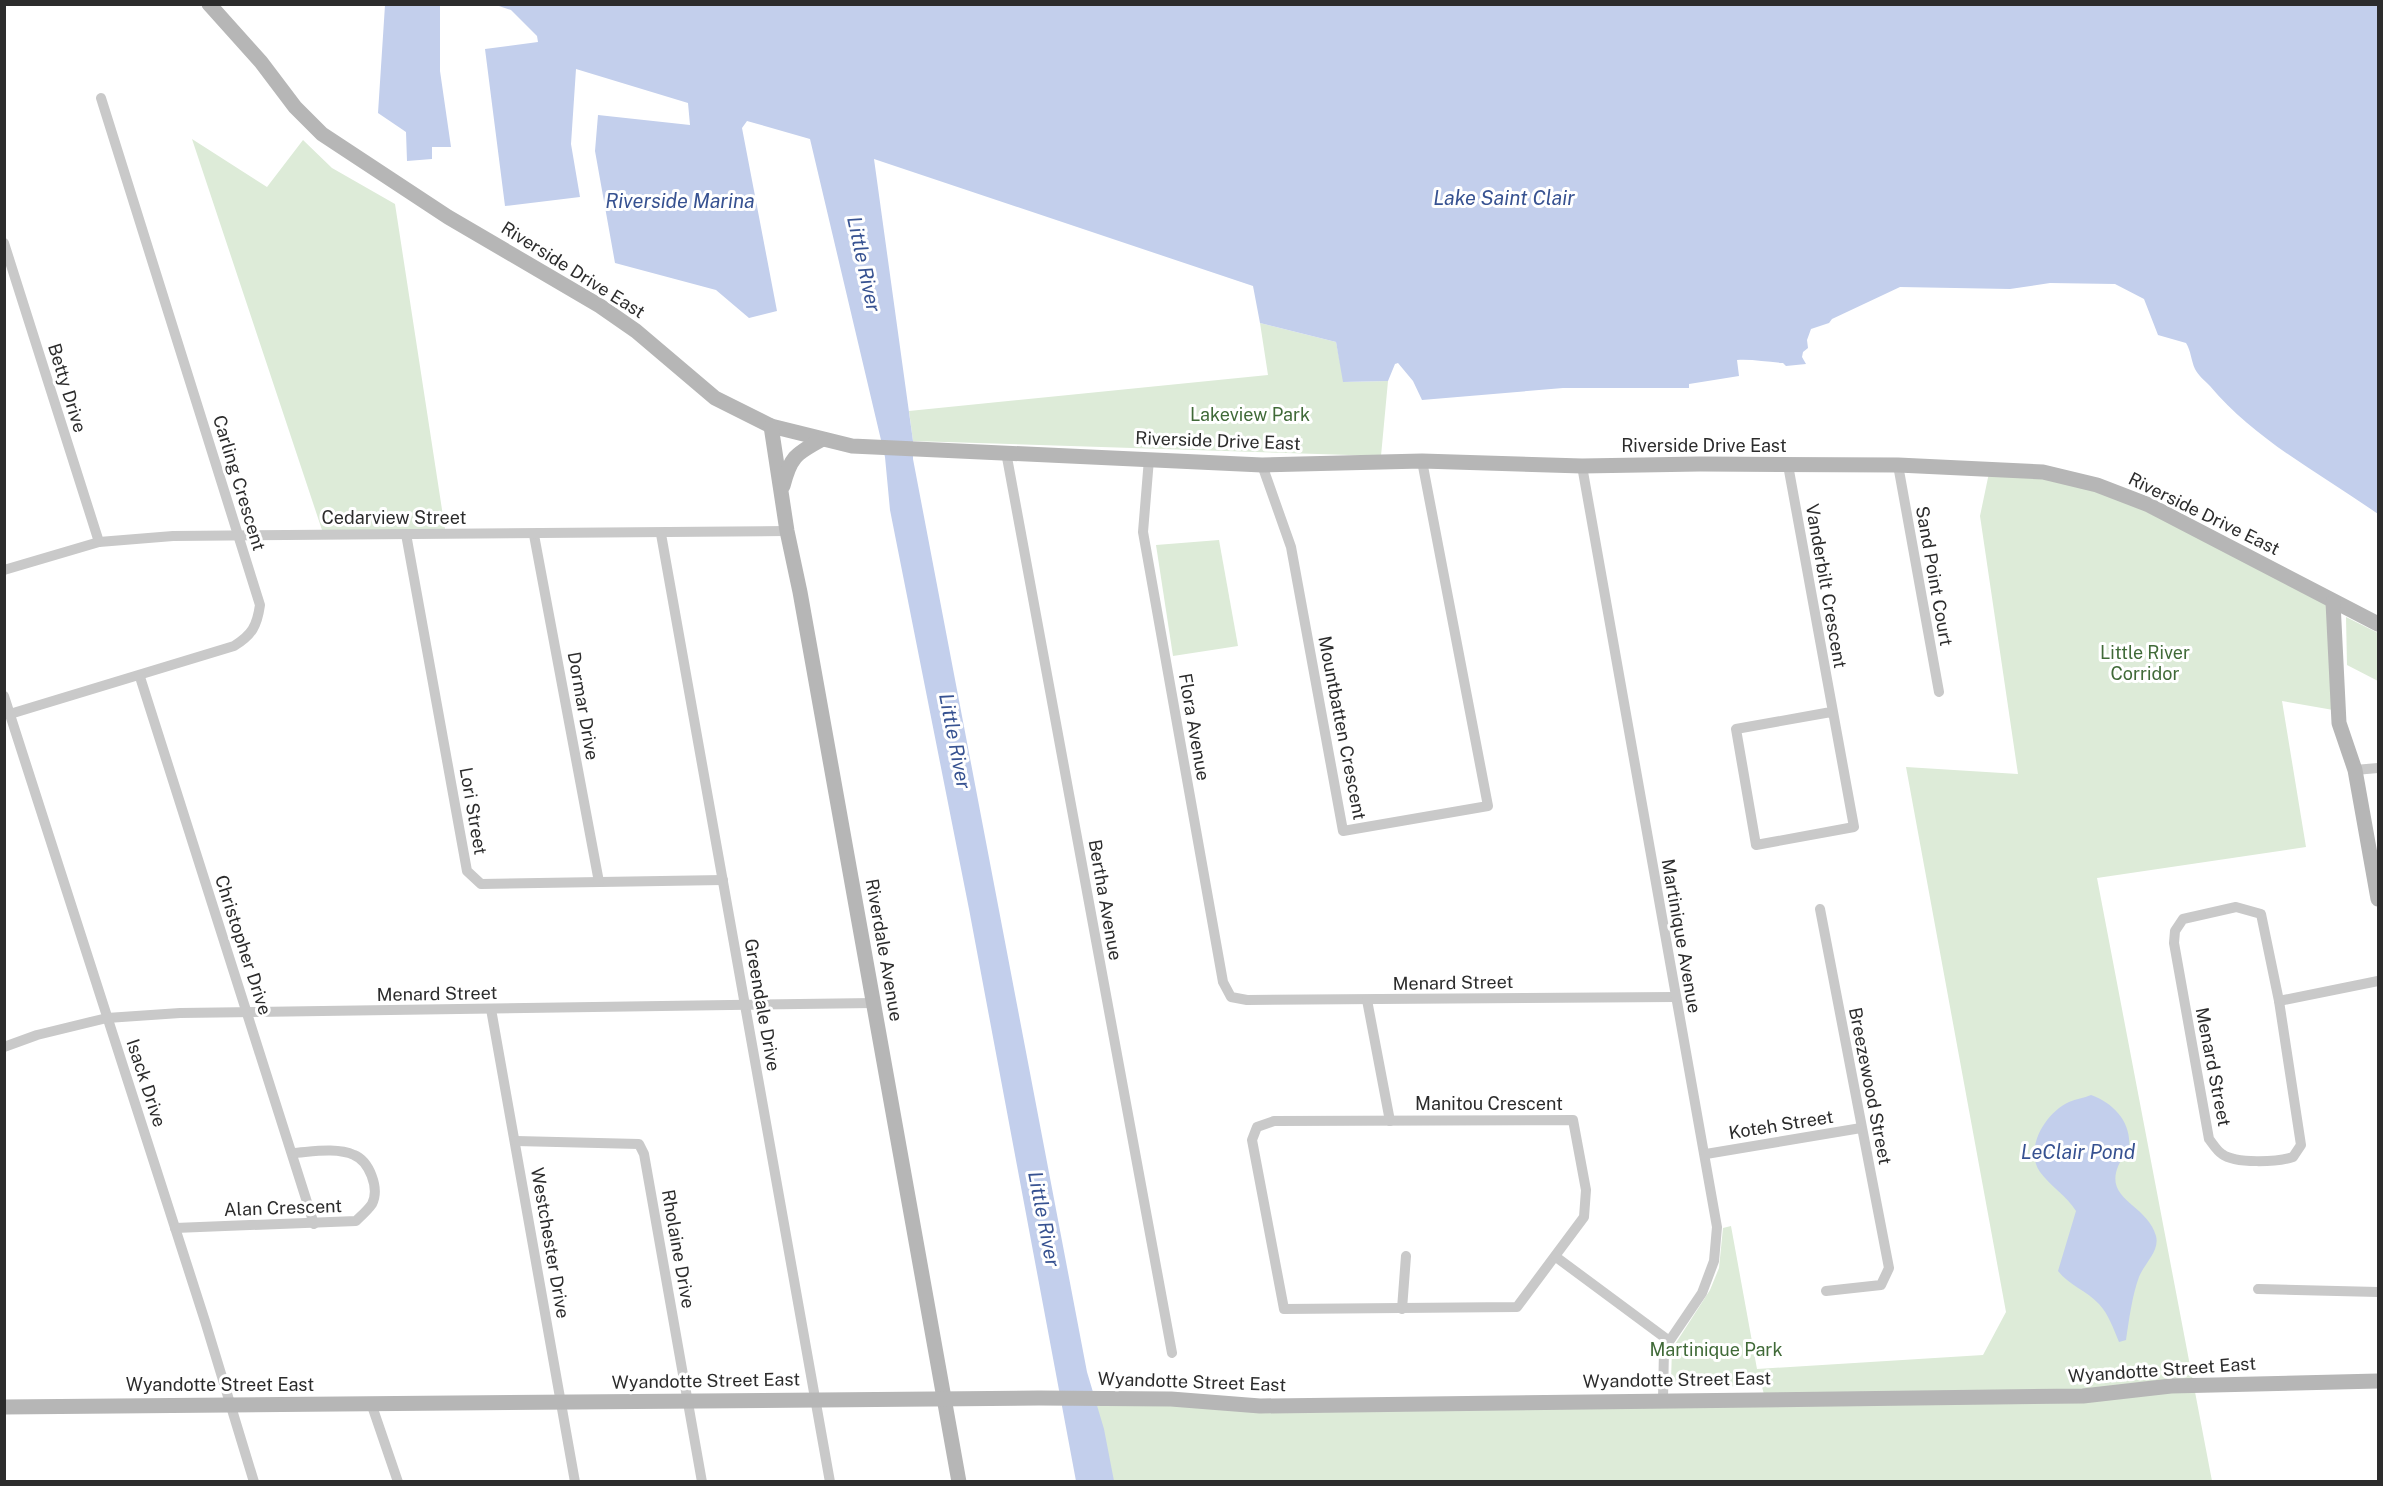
<svg xmlns="http://www.w3.org/2000/svg" width="2383" height="1486" font-family="'Public Sans',sans-serif">
<style>
.green{fill:#ddebd8}
.water{fill:#c3cfec}
.lines{fill:none;stroke-linecap:round;stroke-linejoin:round}
.street{stroke:#c9c9c9;stroke-width:10}
.secondary{stroke:#b6b6b6;stroke-width:15}
.labels{text-anchor:middle;stroke-width:6;stroke-linejoin:round;paint-order:stroke}
.street-label{font-size:18px;fill:#2c2c2c;stroke:#fff}
.park-label{font-size:18px;fill:#406a38;stroke:#fff}
.water-label{font-size:20px;font-style:italic;fill:#375291;stroke:#fff}
</style>
<rect width="100%" height="100%" fill="#fff"/>
<g class="green">
<path d="M192,139L267,187L303,140L332,168L395,204L445,529L323,533Z"/>
<path d="M1260,323L1336,342L1344,382L1388,381L1381,456L913,441L909,411L1268,375Z"/>
<path d="M1990,468L2097,485L2335,602L2339,711L2282,701L2306,847L2097,878L2212,1481H1077L1095,1398L1260,1406L1765,1398L1762,1387L1678,1385L1671,1380L1672,1349L1710,1290L1719,1268L1723,1228L1731,1226L1757,1369L1983,1355L2006,1312L1906,767L2018,774L1980,516Z"/>
<path d="M1219,540L1238,646L1173,656L1156,545Z"/>
<path d="M2346,617L2378,633V681L2347,665Z"/>
</g>
<g class="water">
<path d="M493,4L2378,5V514C2321,474 2255,440 2210,386C2205,381 2198,375 2195,369C2191,360 2191,351 2186,343L2158,335L2144,299L2115,284L2050,283L2010,289L1900,287L1832,319L1829,323L1811,329L1807,340L1808,348L1803,352L1802,357L1806,364L1786,366L1783,363C1767,362 1752,359 1737,360L1739,376L1689,384V388H1563L1422,400L1413,381L1398,363L1395,364L1388,381L1343,382L1336,342L1260,323L1253,286L874,159L913,441V459L1087,1372L1104,1429L1114,1481H1076L969,909L890,510L885,457L810,139L747,121L742,128L777,311L749,318L716,290L615,263L595,151L598,115L690,125L688,103L576,69L571,144L580,197L505,206L485,49L538,42L537,36L511,10Z"/>
<path d="M385,5H440V71L451,147H432V159L407,161L406,132L378,113Z"/>
<path d="M2091,1095C2114,1103 2132,1123 2129,1148C2090,1200 2146,1199 2156,1236C2160,1251 2144,1264 2139,1277C2132,1296 2129,1320 2126,1340L2119,1342C2113,1328 2109,1315 2099,1304C2087,1291 2069,1285 2058,1271L2076,1211C2067,1196 2051,1187 2040,1172C2024,1149 2045,1113 2069,1102C2076,1099 2084,1098 2091,1095Z"/>
</g>
<g class="lines">
<g class="street">
<path d="M4,243L99,542"/>
<path d="M1006,452L1172,1353"/>
<path d="M1149,459L1143,532L1223,982L1231,997L1247,1000L1675,997"/>
<path d="M1262,465L1291,547L1343,831L1488,806L1422,461"/>
<path d="M1788,465L1854,827L1756,845L1736,729L1831,712"/>
<path d="M1898,465L1939,692"/>
<path d="M1582,466L1717,1227L1714,1261L1702,1293L1664,1349L1663,1399"/>
<path d="M406,534L467,871L481,884L723,880"/>
<path d="M661,534L830,1482"/>
<path d="M534,535L599,882"/>
<path d="M4,570L99,542L173,536L787,531"/>
<path d="M140,677L314,1224"/>
<path d="M4,696L205,1321L254,1482"/>
<path d="M10,714L234,646C252,635 257,626 260,605L101,98"/>
<path d="M2355,770L2378,768"/>
<path d="M2236,907L2261,914L2279,1001L2301,1145L2293,1157C2278,1162 2235,1164 2222,1154C2217,1151 2213,1144 2209,1139L2174,943L2175,931L2183,919Z"/>
<path d="M1820,909L1889,1268L1881,1285L1826,1291"/>
<path d="M1367,1000L1390,1121"/>
<path d="M2279,1001L2378,981"/>
<path d="M491,1009L575,1482"/>
<path d="M4,1047L37,1035L107,1018L180,1013L874,1003"/>
<path d="M1573,1120L1586,1190L1584,1217L1517,1307L1284,1309L1252,1140L1257,1127L1274,1121Z"/>
<path d="M516,1141L639,1144L644,1154L702,1482"/>
<path d="M1706,1154L1861,1128"/>
<path d="M175,1228L356,1221C361,1216 368,1210 372,1204C380,1188 369,1161 354,1155C336,1147 311,1152 292,1153"/>
<path d="M1556,1257L1668,1340"/>
<path d="M2258,1289L2378,1292"/>
<path d="M1402,1309L1406,1256"/>
<path d="M371,1403L398,1482"/>
</g>
<g class="secondary">
<path d="M209,4L261,62L295,107L322,134L448,217L600,306L636,331L715,398L771,426L852,446L1262,465L1422,461L1582,466L1700,464L1898,465L2043,472L2097,485L2149,505L2378,624"/>
<path d="M771,426L787,531L800,592L959,1482"/>
<path d="M783,486C790,458 795,454 821,440"/>
<path d="M2333,602L2339,723L2355,770L2378,899"/>
<path d="M4,1407L1039,1398L1171,1399L1260,1406L2083,1396L2171,1386L2378,1381"/>
</g>
</g>
<g class="labels">
<g class="street-label">
<text transform="translate(573 270) rotate(32)" y="6">Riverside Drive East</text>
<text transform="translate(67 388) rotate(73)" y="6">Betty Drive</text>
<text transform="translate(1218 441) rotate(2)" y="6">Riverside Drive East</text>
<text x="1704" y="452">Riverside Drive East</text>
<text transform="translate(239 483) rotate(73)" y="6">Carling Crescent</text>
<text transform="translate(2204 514) rotate(26)" y="6">Riverside Drive East</text>
<text x="394" y="524">Cedarview Street</text>
<text transform="translate(1934 576) rotate(80)" y="6">Sand Point Court</text>
<text transform="translate(1826 586) rotate(80)" y="6">Vanderbilt Crescent</text>
<text transform="translate(583 706) rotate(80)" y="6">Dormar Drive</text>
<text transform="translate(1194 727) rotate(80)" y="6">Flora Avenue</text>
<text transform="translate(1342 728) rotate(79)" y="6">Mountbatten Crescent</text>
<text transform="translate(473 811) rotate(80)" y="6">Lori Street</text>
<text transform="translate(1105 900) rotate(80)" y="6">Bertha Avenue</text>
<text transform="translate(1681 936) rotate(80)" y="6">Martinique Avenue</text>
<text transform="translate(243 945) rotate(72)" y="6">Christopher Drive</text>
<text transform="translate(884 950) rotate(80)" y="6">Riverdale Avenue</text>
<text transform="translate(1453 983) rotate(-1)" y="6">Menard Street</text>
<text transform="translate(437 994) rotate(-1)" y="6">Menard Street</text>
<text transform="translate(762 1005) rotate(80)" y="6">Greendale Drive</text>
<text transform="translate(2213 1067) rotate(79)" y="6">Menard Street</text>
<text transform="translate(146 1083) rotate(72)" y="6">Isack Drive</text>
<text transform="translate(1870 1086) rotate(79)" y="6">Breezewood Street</text>
<text x="1489" y="1110">Manitou Crescent</text>
<text transform="translate(1781 1125) rotate(-9)" y="6">Koteh Street</text>
<text transform="translate(283 1208) rotate(-2)" y="6">Alan Crescent</text>
<text transform="translate(550 1243) rotate(80)" y="6">Westchester Drive</text>
<text transform="translate(678 1249) rotate(80)" y="6">Rholaine Drive</text>
<text transform="translate(2162 1370) rotate(-4)" y="6">Wyandotte Street East</text>
<text transform="translate(1677 1380) rotate(-1)" y="6">Wyandotte Street East</text>
<text transform="translate(706 1381) rotate(-1)" y="6">Wyandotte Street East</text>
<text transform="translate(1192 1382) rotate(2)" y="6">Wyandotte Street East</text>
<text x="220" y="1391">Wyandotte Street East</text>
</g>
<g class="park-label">
<text x="1250" y="421">Lakeview Park</text>
<text x="2145" y="659">Little River<tspan x="2145" dy="21">Corridor</tspan></text>
<text x="1716" y="1356">Martinique Park</text>
</g>
<g class="water-label">
<text x="1504" y="205">Lake Saint Clair</text>
<text x="680" y="208">Riverside Marina</text>
<text transform="translate(864 264) rotate(78)" y="7">Little River</text>
<text transform="translate(955 741) rotate(79)" y="7">Little River</text>
<text x="2078" y="1159">LeClair Pond</text>
<text transform="translate(1044 1219) rotate(79)" y="7">Little River</text>
</g>
</g>
<rect width="2383" height="1486" fill="none" stroke="#2c2c2c" stroke-width="12"/>
</svg>
